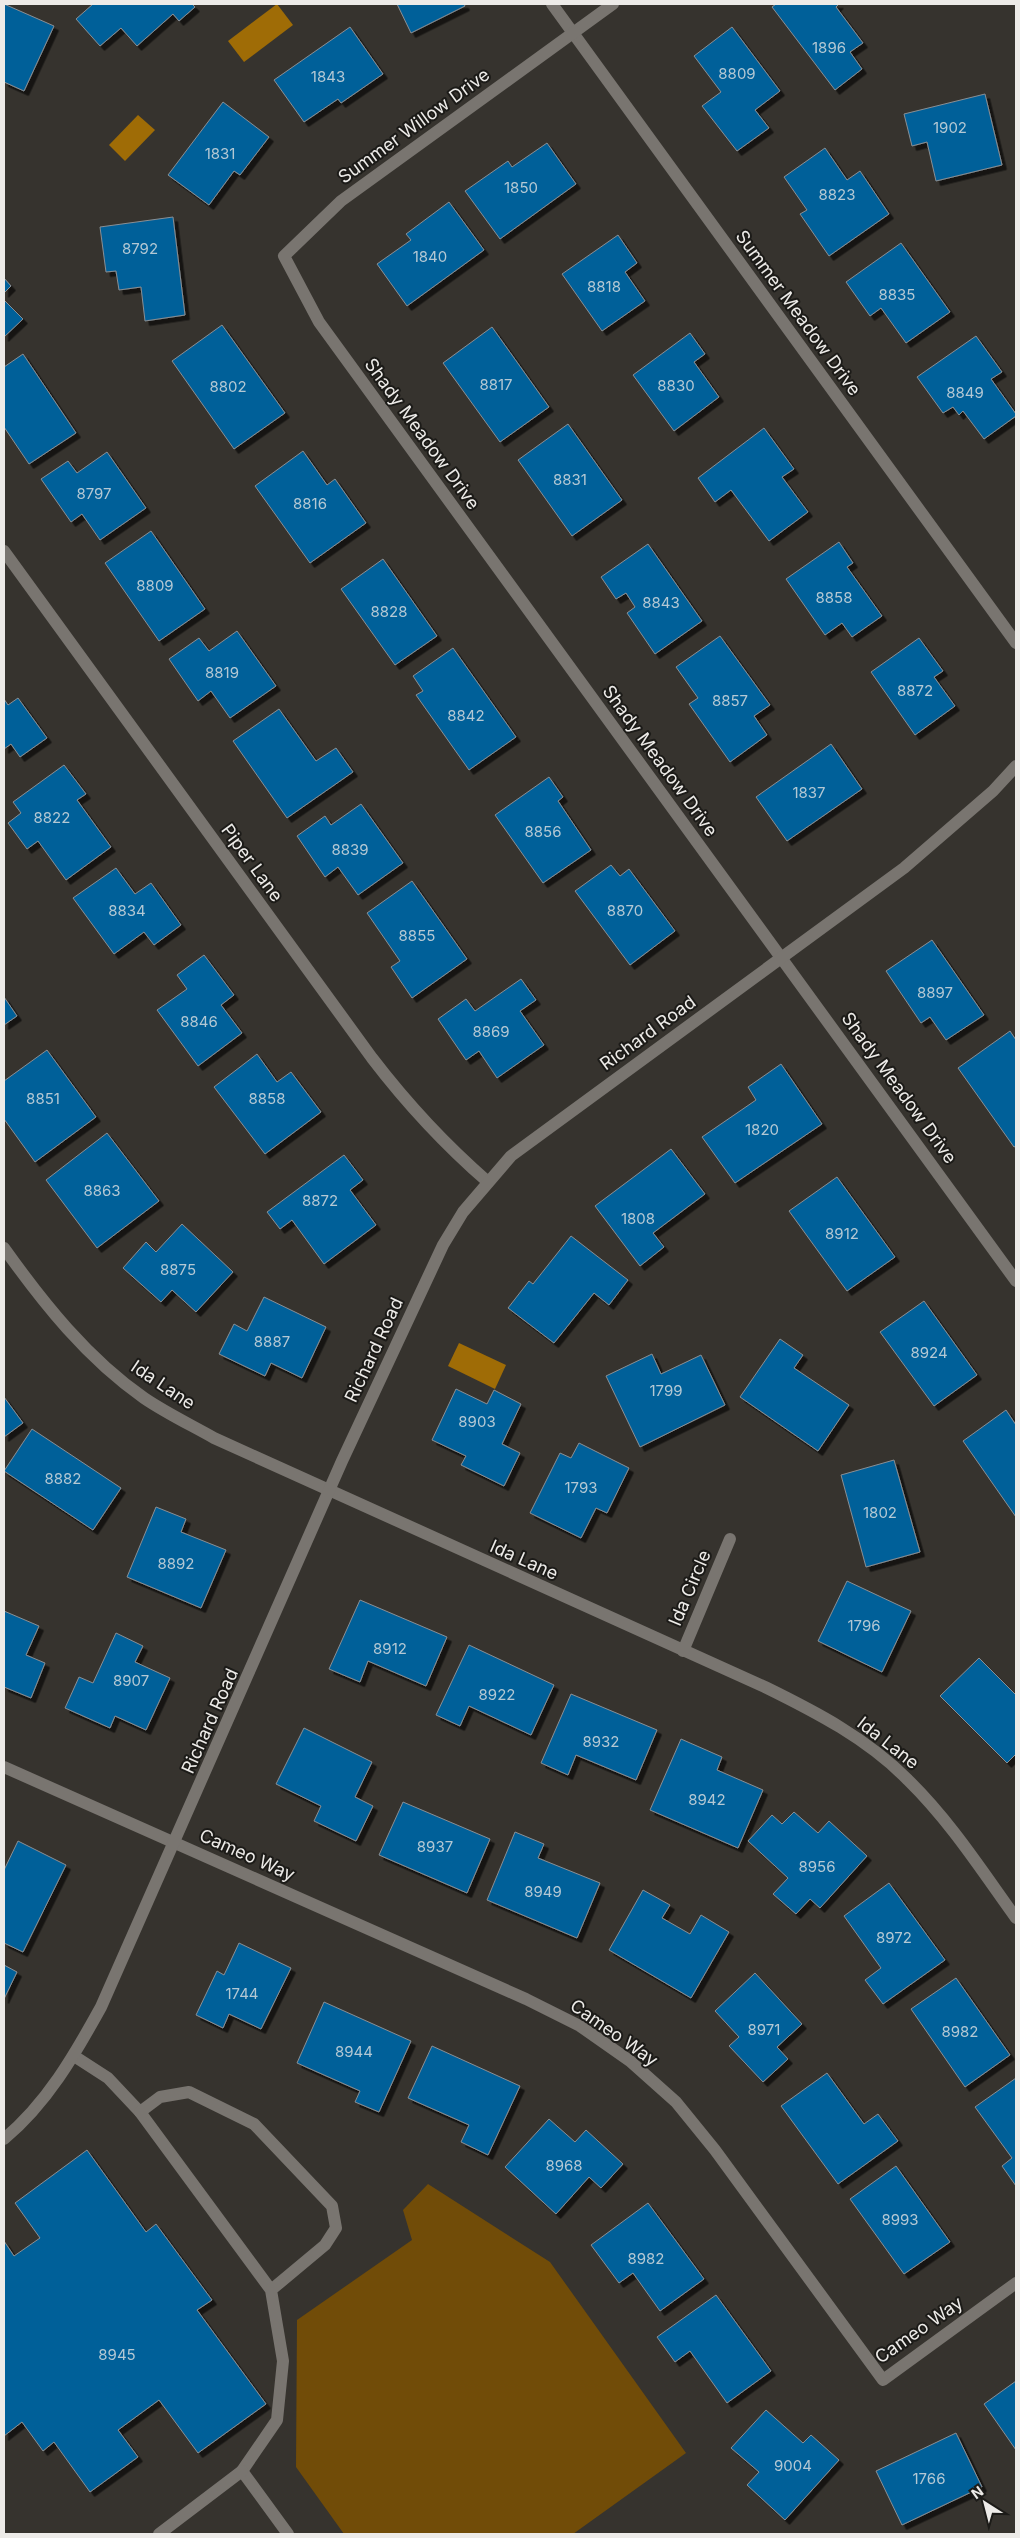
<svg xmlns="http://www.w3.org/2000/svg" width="1020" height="2538" font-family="Inter,sans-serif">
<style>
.green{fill:#714c08}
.water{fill:#9f6c06}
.building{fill:#056099;stroke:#898f94;filter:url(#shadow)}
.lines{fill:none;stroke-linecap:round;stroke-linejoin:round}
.lane{stroke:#797570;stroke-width:12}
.street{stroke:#797570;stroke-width:12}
.labels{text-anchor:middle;stroke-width:4;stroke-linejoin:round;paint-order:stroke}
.number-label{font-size:15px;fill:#b3c8d4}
.street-label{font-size:18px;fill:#edebe8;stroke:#1c1b18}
</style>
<defs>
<filter id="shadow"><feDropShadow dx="4.5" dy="4.5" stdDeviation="0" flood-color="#0009"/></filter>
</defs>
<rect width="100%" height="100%" fill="#36332e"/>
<path class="green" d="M428,2184L550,2262L686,2453L573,2534H344L296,2467L297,2320L412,2240L403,2210Z"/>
<g class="water">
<path d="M277,4L293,25L244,62L228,41Z"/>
<path d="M138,115L155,130L125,161L109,145Z"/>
<path d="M459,1343L506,1365L495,1389L448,1366Z"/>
</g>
<g class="building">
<path d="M4,4L54,26L24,91L4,82Z"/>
<path d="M93,4H192L195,7L179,21L173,14L137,46L121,28L100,46L76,19Z"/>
<path d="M397,4H464L465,6L411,33Z"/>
<path d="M776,4H839L836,7L863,43L850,52L862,69L835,90L772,7Z"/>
<path d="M350,27L383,74L341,103L338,99L304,122L274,80Z"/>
<path d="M732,27L780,91L755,110L769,128L737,151L702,106L721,92L694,56Z"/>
<path d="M985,94L1002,165L936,181L927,142L912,146L904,114Z"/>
<path d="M223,102L269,137L240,175L234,171L209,205L168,175Z"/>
<path d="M547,143L576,184L500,239L465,191L508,161L512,167Z"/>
<path d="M825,148L847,180L860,171L889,214L829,256L800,214L807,210L784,177Z"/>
<path d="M449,202L484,250L407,306L377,264L411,240L406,234Z"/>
<path d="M173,217L185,315L145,321L141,287L119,290L116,271L106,272L100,227Z"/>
<path d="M618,235L637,263L625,272L645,301L602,331L562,274Z"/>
<path d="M901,243L950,312L906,343L881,308L870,316L846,282Z"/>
<path d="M4,278L11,286L4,293Z"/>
<path d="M4,300L23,319L4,337Z"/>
<path d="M222,325L285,413L234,449L172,361Z"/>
<path d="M492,327L549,407L500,442L443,363Z"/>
<path d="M690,333L705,354L694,362L719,397L674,431L633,375Z"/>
<path d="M976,336L1002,372L991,379L1016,414V416L984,439L963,411L959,415L953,407L943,413L917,377Z"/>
<path d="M23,354L76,433L29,464L4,427V367Z"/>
<path d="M568,424L622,500L572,536L518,460Z"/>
<path d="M764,428L794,469L782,477L808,512L769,541L731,490L715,502L698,478Z"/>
<path d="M303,451L327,485L335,479L366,523L310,563L255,486Z"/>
<path d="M107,452L146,508L100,540L82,514L71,522L41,479L68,461L77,473Z"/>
<path d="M151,531L205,609L159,641L105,563Z"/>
<path d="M839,542L853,563L847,567L882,616L852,637L842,623L825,635L786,579Z"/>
<path d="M648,544L702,621L655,654L627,613L635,607L626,593L616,599L601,577Z"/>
<path d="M383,559L437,636L395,665L341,589Z"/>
<path d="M237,631L276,686L230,718L211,691L198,701L169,659L199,638L209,651Z"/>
<path d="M720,636L770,705L754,716L767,735L730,762L689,704L698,698L676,667Z"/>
<path d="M919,638L943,671L934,677L955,706L915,735L871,672Z"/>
<path d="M453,648L516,737L469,770L416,695L423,691L413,676Z"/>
<path d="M18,698L47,738L20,757L11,744L4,749V699L8,705Z"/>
<path d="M279,709L316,761L336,748L353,772L287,818L233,741Z"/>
<path d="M831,744L862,789L787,841L756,797Z"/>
<path d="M64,765L86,794L77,800L111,847L66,880L38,841L27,849L8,823L21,813L13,802Z"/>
<path d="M549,777L563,797L558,801L591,850L543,883L495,815Z"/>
<path d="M361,804L403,863L358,895L338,867L325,877L297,836L325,816L331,825Z"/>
<path d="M611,865L620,876L629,869L675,931L630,965L575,891Z"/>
<path d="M116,868L135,894L151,883L181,925L154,945L144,932L114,954L73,898Z"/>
<path d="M412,881L467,959L412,998L391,967L400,961L367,913Z"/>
<path d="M932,940L984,1015L946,1040L930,1017L921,1023L886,971Z"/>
<path d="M204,955L234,995L221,1005L242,1033L198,1066L157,1010L187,989L177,975Z"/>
<path d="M521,979L536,1000L520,1011L544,1045L497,1078L479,1051L466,1060L438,1019L466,999L475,1011Z"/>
<path d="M4,997L17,1016L4,1025Z"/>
<path d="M1010,1031L1016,1040V1146L1014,1147L958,1068Z"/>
<path d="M47,1050L96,1117L35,1162L4,1119V1081Z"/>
<path d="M257,1054L277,1082L291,1072L321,1112L265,1154L214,1087Z"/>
<path d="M781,1064L822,1124L735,1183L702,1137L756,1100L748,1087Z"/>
<path d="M107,1133L159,1201L97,1248L46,1180Z"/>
<path d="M671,1149L705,1194L653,1233L664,1247L640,1266L595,1206Z"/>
<path d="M344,1155L363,1180L350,1190L376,1225L324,1264L292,1220L280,1229L267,1212Z"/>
<path d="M837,1177L895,1257L847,1291L789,1211Z"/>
<path d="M182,1224L233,1272L196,1312L172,1290L161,1302L123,1268L146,1242L156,1252Z"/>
<path d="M571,1236L628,1280L609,1305L594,1293L554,1343L508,1308L529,1281L533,1284Z"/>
<path d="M264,1297L326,1327L302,1378L271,1363L265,1376L219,1354L234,1324L247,1331Z"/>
<path d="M924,1301L977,1375L934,1406L880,1332Z"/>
<path d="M780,1339L803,1355L794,1368L849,1405L818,1451L740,1397Z"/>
<path d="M652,1354L661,1374L701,1355L725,1405L640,1447L606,1376Z"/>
<path d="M456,1389L487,1404L494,1390L521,1404L502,1444L520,1453L504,1486L461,1465L466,1456L432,1440Z"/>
<path d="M4,1397L23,1423L4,1437Z"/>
<path d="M1006,1410L1016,1425V1517L963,1441Z"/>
<path d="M32,1429L121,1488L93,1530L4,1471Z"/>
<path d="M579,1443L629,1468L607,1513L596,1508L581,1538L530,1513L560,1453L571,1458Z"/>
<path d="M894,1460L920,1552L866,1567L841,1475Z"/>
<path d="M156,1507L186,1519L181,1532L226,1550L201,1608L127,1577Z"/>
<path d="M847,1581L911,1611L882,1672L818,1641Z"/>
<path d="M360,1600L447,1637L426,1686L368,1661L360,1682L329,1669Z"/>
<path d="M4,1611L39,1626L26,1655L45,1663L31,1698L4,1687Z"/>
<path d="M116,1633L143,1646L135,1662L170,1678L146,1730L115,1716L110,1728L65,1708L79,1677L93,1683Z"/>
<path d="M469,1645L554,1685L531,1735L469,1706L460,1726L436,1715Z"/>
<path d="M979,1658L1016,1695V1754L1007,1763L940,1696Z"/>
<path d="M571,1694L657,1730L636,1780L576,1755L568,1775L541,1763Z"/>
<path d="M304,1728L372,1762L355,1797L373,1806L356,1841L314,1821L321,1806L276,1784Z"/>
<path d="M681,1739L722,1757L717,1770L763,1790L738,1848L650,1810Z"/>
<path d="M403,1802L490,1839L467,1893L379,1855Z"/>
<path d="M794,1812L818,1833L829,1821L867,1856L820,1908L810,1899L796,1914L773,1894L788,1878L748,1841L772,1815L782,1824Z"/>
<path d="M515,1832L544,1844L538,1858L600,1883L577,1938L487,1900Z"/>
<path d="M18,1841L66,1865L23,1952L4,1943V1870Z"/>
<path d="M889,1883L945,1960L883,2004L865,1980L881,1968L844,1916Z"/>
<path d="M643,1890L670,1905L662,1918L690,1934L701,1915L729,1932L691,1998L609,1950Z"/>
<path d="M239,1943L291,1968L261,2029L229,2014L223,2028L196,2015L217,1971L224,1975Z"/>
<path d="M4,1965L17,1972L4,1999Z"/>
<path d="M755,1973L802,2024L777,2047L788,2059L763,2082L729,2046L739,2037L715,2011Z"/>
<path d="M956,1978L1010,2055L965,2087L911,2009Z"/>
<path d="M324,2002L411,2041L379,2112L355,2102L360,2091L297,2063Z"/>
<path d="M432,2046L520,2086L488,2155L461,2142L469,2125L408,2098Z"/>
<path d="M827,2073L864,2124L878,2114L898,2141L838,2184L781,2106Z"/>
<path d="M1016,2078V2186L1002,2166L1012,2158L975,2107Z"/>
<path d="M549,2119L575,2142L586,2130L623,2164L601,2188L589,2177L556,2214L505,2167Z"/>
<path d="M87,2150L146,2232L156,2224L212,2300L197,2310L266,2404L198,2453L159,2400L118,2430L138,2457L90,2492L54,2442L43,2451L22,2422L4,2436V2241L14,2256L40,2238L15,2203Z"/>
<path d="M896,2166L950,2242L904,2274L850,2199Z"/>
<path d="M648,2203L704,2279L660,2311L633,2273L619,2283L591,2245Z"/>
<path d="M716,2295L771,2371L727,2403L690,2351L675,2362L657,2337Z"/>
<path d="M1016,2381V2450L984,2404Z"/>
<path d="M766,2410L803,2443L811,2435L839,2460L785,2520L747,2485L759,2472L731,2448Z"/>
<path d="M956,2433L982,2487L902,2525L876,2471Z"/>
</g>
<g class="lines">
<g class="lane">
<path d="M74,2056L108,2078L140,2112"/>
<path d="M271,2290L325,2245L336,2228L332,2206L254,2124L189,2092L160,2097L140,2112L271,2290L283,2361L277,2420L242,2471L288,2534"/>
<path d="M159,2534L242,2471"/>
</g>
<g class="street">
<path d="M552,4L1016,643"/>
<path d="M613,4L341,201L284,256L319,322L1016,1281"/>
<path d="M4,551L372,1058C408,1105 443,1143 488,1182"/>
<path d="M4,1248C44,1304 87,1358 144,1398C166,1413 191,1425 214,1438L765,1687C816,1712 868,1739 908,1780C950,1821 982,1871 1016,1918"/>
<path d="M683,1651L730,1539"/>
<path d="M4,1767L526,1999L580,2026L630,2061L676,2102L715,2150L883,2380L1016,2283"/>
<path d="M4,2139C47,2103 74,2056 101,2007L342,1461L443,1245L463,1212L511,1156L904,868L993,791L1016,766"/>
</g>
</g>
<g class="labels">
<g class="number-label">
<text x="829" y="53">1896</text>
<text x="737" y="79">8809</text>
<text x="328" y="82">1843</text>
<text x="950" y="133">1902</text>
<text x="220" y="159">1831</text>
<text x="521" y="193">1850</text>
<text x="837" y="200">8823</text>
<text x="140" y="254">8792</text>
<text x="430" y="262">1840</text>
<text x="604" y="292">8818</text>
<text x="897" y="300">8835</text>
<text x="496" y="390">8817</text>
<text x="676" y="391">8830</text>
<text x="228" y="392">8802</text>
<text x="965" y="398">8849</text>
<text x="570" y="485">8831</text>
<text x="94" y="499">8797</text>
<text x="310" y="509">8816</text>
<text x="155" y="591">8809</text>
<text x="834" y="603">8858</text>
<text x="661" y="608">8843</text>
<text x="389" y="617">8828</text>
<text x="222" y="678">8819</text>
<text x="915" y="696">8872</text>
<text x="730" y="706">8857</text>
<text x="466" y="721">8842</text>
<text x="809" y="798">1837</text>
<text x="52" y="823">8822</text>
<text x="543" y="837">8856</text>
<text x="350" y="855">8839</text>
<text x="127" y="916">8834</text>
<text x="625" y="916">8870</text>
<text x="417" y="941">8855</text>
<text x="935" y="998">8897</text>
<text x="199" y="1027">8846</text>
<text x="491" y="1037">8869</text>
<text x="43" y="1104">8851</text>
<text x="267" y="1104">8858</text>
<text x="762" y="1135">1820</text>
<text x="102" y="1196">8863</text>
<text x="320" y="1206">8872</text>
<text x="638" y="1224">1808</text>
<text x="842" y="1239">8912</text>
<text x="178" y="1275">8875</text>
<text x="272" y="1347">8887</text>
<text x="929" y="1358">8924</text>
<text x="666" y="1396">1799</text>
<text x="477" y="1427">8903</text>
<text x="63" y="1484">8882</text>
<text x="581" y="1493">1793</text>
<text x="880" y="1518">1802</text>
<text x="176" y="1569">8892</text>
<text x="864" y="1631">1796</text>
<text x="390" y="1654">8912</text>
<text x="131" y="1686">8907</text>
<text x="497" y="1700">8922</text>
<text x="601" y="1747">8932</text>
<text x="707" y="1805">8942</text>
<text x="435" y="1852">8937</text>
<text x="817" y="1872">8956</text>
<text x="543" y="1897">8949</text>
<text x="894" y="1943">8972</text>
<text x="242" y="1999">1744</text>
<text x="764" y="2035">8971</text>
<text x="960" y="2037">8982</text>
<text x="354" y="2057">8944</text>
<text x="564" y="2171">8968</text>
<text x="900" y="2225">8993</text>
<text x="646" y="2264">8982</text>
<text x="117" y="2360">8945</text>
<text x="793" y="2471">9004</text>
<text x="929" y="2484">1766</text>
</g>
<g class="street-label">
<text transform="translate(414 126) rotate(-36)" y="6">Summer Willow Drive</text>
<text transform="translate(798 313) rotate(54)" y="6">Summer Meadow Drive</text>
<text transform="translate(422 434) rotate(54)" y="6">Shady Meadow Drive</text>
<text transform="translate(660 761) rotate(54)" y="6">Shady Meadow Drive</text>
<text transform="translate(252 863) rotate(54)" y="6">Piper Lane</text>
<text transform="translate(648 1033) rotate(-36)" y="6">Richard Road</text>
<text transform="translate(899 1088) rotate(54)" y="6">Shady Meadow Drive</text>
<text transform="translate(374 1350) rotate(-65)" y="6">Richard Road</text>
<text transform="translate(163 1385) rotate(34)" y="6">Ida Lane</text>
<text transform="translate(524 1560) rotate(24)" y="6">Ida Lane</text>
<text transform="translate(690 1588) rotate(-67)" y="6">Ida Circle</text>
<text transform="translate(210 1721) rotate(-66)" y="6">Richard Road</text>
<text transform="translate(888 1743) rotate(38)" y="6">Ida Lane</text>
<text transform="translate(247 1855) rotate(24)" y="6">Cameo Way</text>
<text transform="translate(614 2033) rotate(35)" y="6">Cameo Way</text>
<text transform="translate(919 2330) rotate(-35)" y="6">Cameo Way</text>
</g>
</g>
<rect width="1020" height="2538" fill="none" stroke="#edebe8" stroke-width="10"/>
<g transform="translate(985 2503) rotate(324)" stroke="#1c1b18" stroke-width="4" paint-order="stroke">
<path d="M0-4L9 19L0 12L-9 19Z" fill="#edebe8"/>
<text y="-8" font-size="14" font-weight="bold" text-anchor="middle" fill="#edebe8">N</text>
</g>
</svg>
